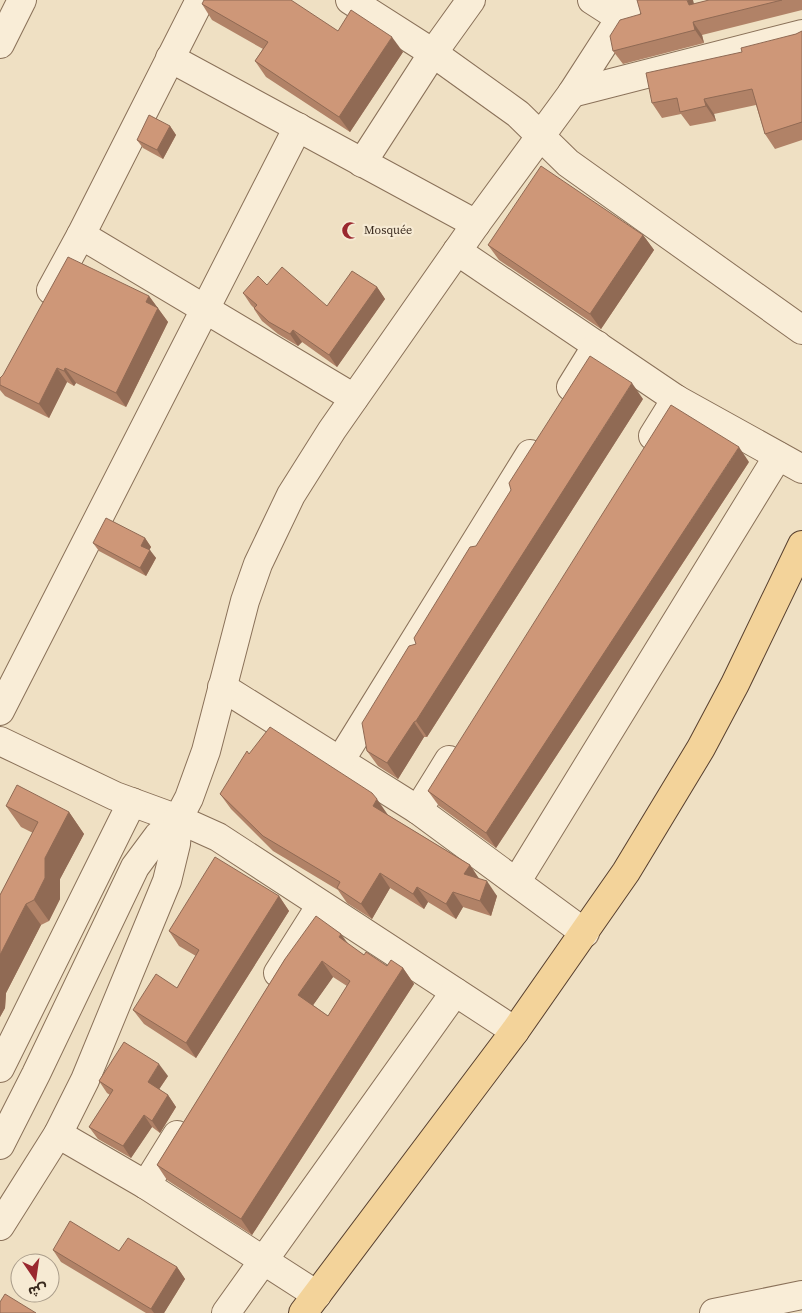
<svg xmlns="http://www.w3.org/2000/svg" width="802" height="1313" font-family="'Source Serif 4','Noto Sans Arabic',serif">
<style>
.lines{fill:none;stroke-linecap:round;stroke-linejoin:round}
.minor-casing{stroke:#8a7159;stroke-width:30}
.major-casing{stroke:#573f2e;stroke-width:30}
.minor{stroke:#f9edd7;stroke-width:28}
.major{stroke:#f3d39a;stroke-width:28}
.wall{fill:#b18267;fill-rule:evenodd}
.shaded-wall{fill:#906a54}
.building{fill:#ce9778;stroke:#906a54;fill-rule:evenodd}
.labels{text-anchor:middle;stroke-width:4.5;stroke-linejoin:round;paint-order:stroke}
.poi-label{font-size:12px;fill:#392a1e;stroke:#f6ead3;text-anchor:start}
</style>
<rect width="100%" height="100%" fill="#efe0c3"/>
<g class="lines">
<defs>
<g id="minor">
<path d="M350,0L433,53L518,114L568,163L802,330"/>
<path d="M592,0L620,18"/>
<path d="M0,44L22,0"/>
<path d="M170,58L476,224"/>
<path d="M572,93L802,34"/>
<path d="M362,163L433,53L471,0"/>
<path d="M81,235L354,398"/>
<path d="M457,251L676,399L802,469"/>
<path d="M51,290L81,235L200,0"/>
<path d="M571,387L597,345"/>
<path d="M653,436L676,399"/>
<path d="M222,687L418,810L585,933"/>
<path d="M0,711L298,127"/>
<path d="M0,741L115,796L178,819L218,837L515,1031"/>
<path d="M340,761L530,454"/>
<path d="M418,810L449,760"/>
<path d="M517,881L778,456"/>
<path d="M278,973L321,905"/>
<path d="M0,1068L132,802"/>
<path d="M58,1134L146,1185L317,1295"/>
<path d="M0,1145L36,1074L135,867L158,836L178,819L189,798L206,751L245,601L258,564L291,495L332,430L476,224L572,93L632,0"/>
<path d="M146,1185L177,1135"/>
<path d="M0,1226L58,1134L85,1080L167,881L176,844L178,819"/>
<path d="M226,1313L455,992"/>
<path d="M714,1313L802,1295"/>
</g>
<path id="major" d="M303,1313L515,1031L626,872L701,748L735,684L802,545"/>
</defs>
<use href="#minor" class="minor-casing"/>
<use href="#major" class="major-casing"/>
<use href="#minor" class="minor"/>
<use href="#major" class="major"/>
</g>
<g class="wall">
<path d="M709,0H802V10L702,35L704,43L623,64L613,51L694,4Z"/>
<path d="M202,4L338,31L403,52L350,132L266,77L255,61L263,49L212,20Z"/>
<path d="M802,31V140L775,149L765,134L756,105L714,114L716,121L690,126L681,114L662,118L652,103L742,52L796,34Z"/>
<path d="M170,126L176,135L163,159L143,148L137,140Z"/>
<path d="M643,235L654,250L601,329L499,260L488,245Z"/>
<path d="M267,285L327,306L377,287L385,299L337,367L302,342L298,346L278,334L262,321L254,309V308L251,305L243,293Z"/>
<path d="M149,296L168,322L126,407L76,383L74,386L67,382L49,418L5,396L0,390V378Z"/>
<path d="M643,399L427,737H424L398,779L378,766L367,751L416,644L476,546Z"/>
<path d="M749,462L496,848L439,806L428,791Z"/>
<path d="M145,538L151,547L149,550L156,558L146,576L99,551L93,543Z"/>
<path d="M249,754L388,815L470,865L479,879L497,896L491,916L463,907L456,919L428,902L424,909L390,888L372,919L347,903L338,890L273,851L231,809L220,794Z"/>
<path d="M6,806L69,812L84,834L60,879V899L49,921L41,925L6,993L5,1008L0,1017V895L33,833L21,827Z"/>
<path d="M279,896L289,911L196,1058L144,1024L133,1010L177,988L196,956L179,946L169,931Z"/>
<path d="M348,944L364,955L387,966L403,968L414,984L252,1235L167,1180L157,1165L285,959ZM333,977L347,986L328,1016L313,1005Z"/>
<path d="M168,1076L159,1089L168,1095L176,1107L160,1133L152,1127L131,1158L98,1139L89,1127L110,1095L107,1093L99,1081Z"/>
<path d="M53,1250L119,1251L177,1267L185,1279L164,1313H146L61,1262Z"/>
</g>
<g class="shaded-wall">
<path d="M687,0H693L698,18L689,5Z"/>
<path d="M693,22L702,35L704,43L695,30Z"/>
<path d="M392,37L403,52L350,132L339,117Z"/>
<path d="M704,99L714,114L716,121L706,106Z"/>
<path d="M170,126L176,135L163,159L157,150Z"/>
<path d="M643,235L654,250L601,329L590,314Z"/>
<path d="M377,287L385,299L337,367L329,355Z"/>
<path d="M149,296L168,322L126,407L116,393L146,302Z"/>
<path d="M293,330L302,342L298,346L290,334Z"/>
<path d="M57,368L67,382L49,418L39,404Z"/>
<path d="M65,368L76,383L74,386L64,371Z"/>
<path d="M632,383L643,399L427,737L416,721Z"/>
<path d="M739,447L749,462L496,848L486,833Z"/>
<path d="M145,538L151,547L147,554L141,546Z"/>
<path d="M150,550L156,558L146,576L140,568Z"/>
<path d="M414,722L424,737L398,779L387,763Z"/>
<path d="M377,799L388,815L384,822L373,806Z"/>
<path d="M69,812L84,834L60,879V899L49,921L34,900L45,858Z"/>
<path d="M470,865L480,880L464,874Z"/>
<path d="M380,873L390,888L372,919L361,904Z"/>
<path d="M487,881L497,896L491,916L480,901Z"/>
<path d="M417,887L428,902L424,909L413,894Z"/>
<path d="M453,892L463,907L456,919L446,904Z"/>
<path d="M279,896L289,911L196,1058L186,1043Z"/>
<path d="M26,904L41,925L6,993L5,1008L0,1017V955Z"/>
<path d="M341,934L352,949L339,937Z"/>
<path d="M322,961L333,977L309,1011L298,995Z"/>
<path d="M403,968L414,984L252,1235L241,1219Z"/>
<path d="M159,1064L168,1076L156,1094L148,1082Z"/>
<path d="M168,1095L176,1107L160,1133L152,1121Z"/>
<path d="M144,1115L152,1127L131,1158L123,1146Z"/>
<path d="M177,1267L185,1279L164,1313H154L151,1309Z"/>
</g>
<g class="building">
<path d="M204,0H291L338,31L351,10L392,37L339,117L255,61L268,42L202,4Z"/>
<path d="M637,0H687L689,5L709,0H782L693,22L695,30L613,51L610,36L620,20L641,14Z"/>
<path d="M802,31V122L765,134L752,89L704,99L706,106L680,112L677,98L652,103L646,73L742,52L741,48L796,34Z"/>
<path d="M149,115L170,126L157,150L137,140Z"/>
<path d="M541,166L643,235L590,314L488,245Z"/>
<path d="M68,257L149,296L146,302L158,308L116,393L65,368L64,371L57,368L39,404L0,385V378L3,375Z"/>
<path d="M282,267L327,306L352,271L377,287L329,355L293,330L290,334L269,322L254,308L257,305L243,293L258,276L267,285Z"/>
<path d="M590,356L632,383L416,721L414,722L387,763L367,751L362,723L409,646L416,644L414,638L470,547L476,546L511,490L509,483Z"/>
<path d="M671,405L739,447L486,833L428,791Z"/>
<path d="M106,518L145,538L141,546L150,550L140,568L93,543Z"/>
<path d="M270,727L372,793L377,799L373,806L470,865L464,874L487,881L480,901L453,892L446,904L417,887L413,894L380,873L361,904L337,888L340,882L263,836L220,794L247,751L249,754Z"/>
<path d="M17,785L69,812L45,858V878L34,900L26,904L0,955V895L38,822L6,806Z"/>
<path d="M215,857L279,896L186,1043L133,1010L156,974L177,988L199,950L169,931Z"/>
<path d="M316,916L341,934L339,937L364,955L366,952L387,966L391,960L403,968L241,1219L157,1165L285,959ZM322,961L350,981L328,1016L298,995Z"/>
<path d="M124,1042L159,1064L148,1082L168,1095L152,1121L144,1115L123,1146L89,1127L113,1090L99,1081Z"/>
<path d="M70,1221L119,1251L128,1238L177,1267L151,1309L53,1250Z"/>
<path d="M5,1294L36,1313H0V1302Z"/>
</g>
<defs>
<symbol id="mosque-bare" viewBox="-9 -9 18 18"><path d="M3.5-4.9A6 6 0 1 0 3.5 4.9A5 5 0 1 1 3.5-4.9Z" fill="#9a282f" stroke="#f6ead3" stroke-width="2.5" paint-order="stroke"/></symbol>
</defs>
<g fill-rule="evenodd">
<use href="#mosque-bare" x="338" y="218" width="25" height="25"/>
</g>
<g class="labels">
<g class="poi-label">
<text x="364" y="234">Mosquée</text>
</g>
</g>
<g transform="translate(35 1278) rotate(167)"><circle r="24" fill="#f6ead3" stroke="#aa9d8b"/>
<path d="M0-4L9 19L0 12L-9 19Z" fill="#9a282f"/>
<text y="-8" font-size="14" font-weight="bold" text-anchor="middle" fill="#392a1e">ش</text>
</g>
</svg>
